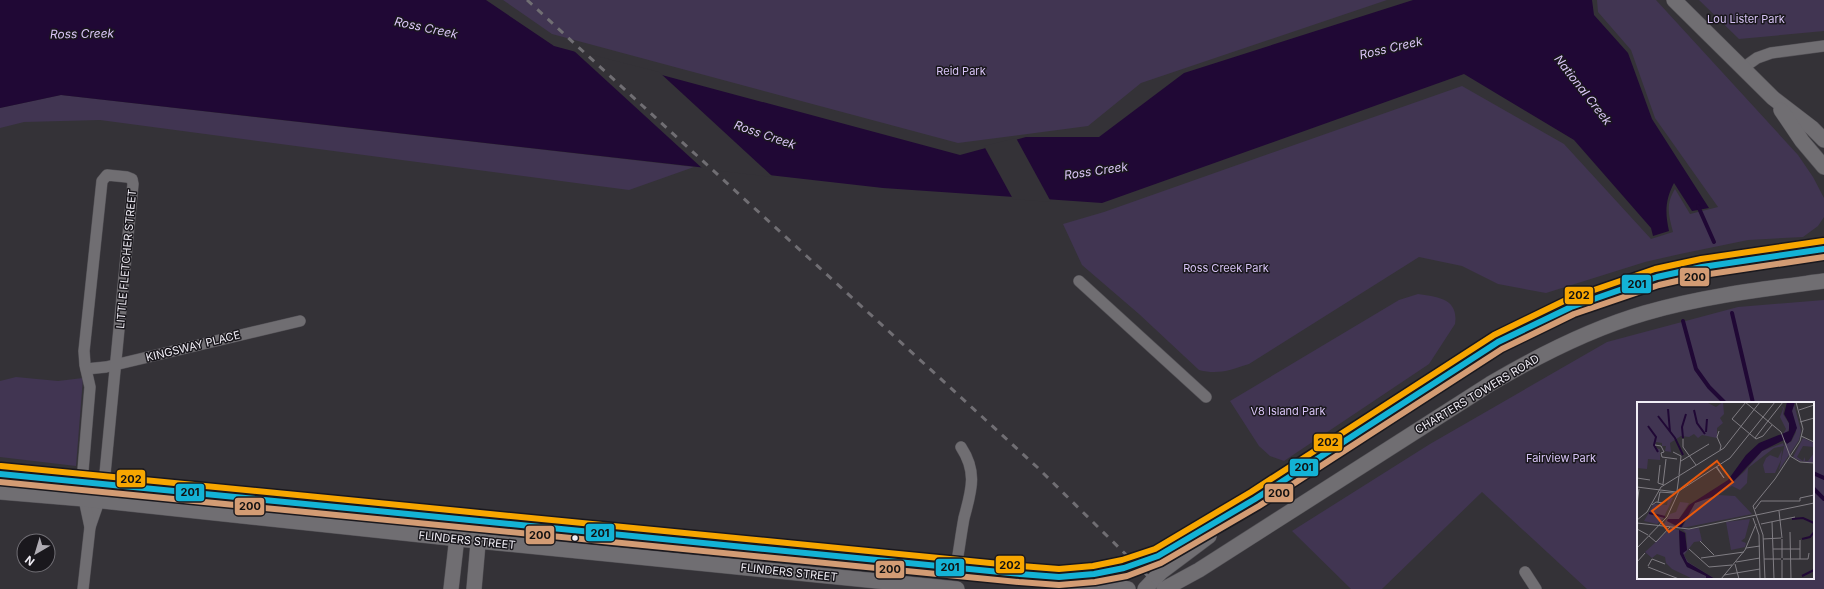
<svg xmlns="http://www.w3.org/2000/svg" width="1824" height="589" font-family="Inter,sans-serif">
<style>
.green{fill:#413552;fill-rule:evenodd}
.water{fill:#200835}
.pier{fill:#343237}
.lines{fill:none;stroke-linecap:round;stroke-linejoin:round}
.stream{stroke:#200835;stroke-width:4}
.street-casing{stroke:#535156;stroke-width:12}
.secondary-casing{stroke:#535156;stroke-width:16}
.street{stroke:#706e72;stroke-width:11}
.secondary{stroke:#706e72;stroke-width:15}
.rail{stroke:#706e73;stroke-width:3;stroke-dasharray:7 7;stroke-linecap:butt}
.bus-1-casing{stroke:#1a181d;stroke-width:9}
.bus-2-casing{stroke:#1a181d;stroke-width:9}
.bus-3-casing{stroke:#1a181d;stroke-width:9}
.bus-1{stroke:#13b2d5;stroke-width:6}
.bus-2{stroke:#d39c74;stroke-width:6}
.bus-3{stroke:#f7a600;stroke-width:6}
.bus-dot{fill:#f1eef6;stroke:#1a181d;stroke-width:1.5}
.labels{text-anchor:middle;stroke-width:3;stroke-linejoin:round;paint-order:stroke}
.park-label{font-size:11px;fill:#d8c4f6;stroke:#1a181d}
.street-label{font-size:11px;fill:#f1eef6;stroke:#1a181d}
.water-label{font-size:12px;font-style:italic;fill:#dac5f7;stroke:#1a181d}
.inset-river{fill:none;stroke:#200835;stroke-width:2}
.inset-road{fill:none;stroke:#807d83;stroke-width:1}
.view{fill:#e8590c;fill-opacity:0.15;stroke:#e8590c;stroke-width:2}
.inset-edge{fill:none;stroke:#f1eef6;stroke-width:2}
.line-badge{stroke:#1a181d;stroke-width:1.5}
.pale-badge-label{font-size:11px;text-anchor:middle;font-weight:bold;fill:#111}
</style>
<rect width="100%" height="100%" fill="#343237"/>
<g class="green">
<path d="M503,0H1387L1141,83L1088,126L958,143L552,34Z"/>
<path d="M1597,0H1656L1798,155L1813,177L1824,198V217L1818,226L1803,237L1748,240L1680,254L1645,262L1546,293L1498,284L1462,266L1419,257L1249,364C1230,370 1218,375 1199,370L1139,314L1082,265L1063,224L1104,212L1462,86L1564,144L1651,239L1673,232C1669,216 1665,205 1675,189L1690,214L1718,207L1655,118L1631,50L1598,12Z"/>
<path d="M1699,0H1824V31L1739,39Z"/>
<path d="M61,95L694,167L629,190L100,120L24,122L0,128V108Z"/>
<path d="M1418,294C1437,297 1459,298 1455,324L1429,364L1284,461L1270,456L1259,446L1230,401L1399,300Z"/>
<path d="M1824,300V589H1587L1482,492L1382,589H1351L1292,531L1430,444L1607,342L1738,307ZM1638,403H1813V578H1638Z"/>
<path d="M16,377L58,381L83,378L76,466L0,457V381Z"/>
</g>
<path class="water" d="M0,0H486L554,46L960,155L1026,137H1099L1184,73L1413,0H1592L1594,15L1628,53L1652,119L1709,208L1692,211L1674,183C1665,200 1665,213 1669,231L1653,236L1651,228L1574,140L1464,74L1102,203L883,188L61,95L0,108Z"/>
<g class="pier">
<path d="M573,50L659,72L773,177L703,169Z"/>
<path d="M1016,138L1051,202L1013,199L984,146Z"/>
</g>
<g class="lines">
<g class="stream">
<path d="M1698,206L1714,242"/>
<path d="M1732,313L1753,403"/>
<path d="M1683,321L1696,369L1709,387L1725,403"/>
<path d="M1813,473L1824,478"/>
<path d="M1813,488L1824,499"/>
</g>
<defs>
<g id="street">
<path d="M1743,68L1757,58L1771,53L1824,46"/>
<path d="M1079,281L1206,397"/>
<path d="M86,369L106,367L300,321"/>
<path d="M82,482L90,387L85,365L84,351L102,181L107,175L127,177L132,179L133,184L104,484"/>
<path d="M90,527L99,501"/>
<path d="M956,567C959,551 961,534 964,518C971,491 978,473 961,447"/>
<path d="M1525,572L1536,589"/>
<path d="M83,589L90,527L84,499"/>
</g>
<g id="secondary">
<path d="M1674,0L1773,98L1812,128L1824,140"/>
<path d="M1781,110L1802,141L1824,167"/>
<path d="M0,474L1020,574L1059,577L1094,574L1124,568L1158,556L1255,499L1498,342L1571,307L1657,277L1702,267L1824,249"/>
<path d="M0,492L84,499L478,541L957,589"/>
<path d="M1073,583L1116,586L1128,589"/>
<path d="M451,589L458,528"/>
<path d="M474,589L479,532"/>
<path d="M1145,589L1161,572L1209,536"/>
<path d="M1164,589L1199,570L1490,384C1539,355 1590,329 1645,313C1703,296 1764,289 1824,281"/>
</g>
</defs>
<use href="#street" class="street-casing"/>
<use href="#secondary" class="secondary-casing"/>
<use href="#street" class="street"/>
<use href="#secondary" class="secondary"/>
<path class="rail" d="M527,0L1037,467L1161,589"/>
<defs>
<path id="bus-1" d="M0,474L1020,574L1059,577L1094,574L1124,568L1158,556L1255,499L1498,342L1571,307L1657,277L1702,267L1824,249"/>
<path id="bus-2" d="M0,482L1019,582L1059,585L1095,582L1127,576L1161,563L1259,506L1502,349L1574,314L1659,285L1703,275L1824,257"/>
<path id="bus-3" d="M1,466L1021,566L1059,569L1093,566L1122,560L1155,549L1251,492L1494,335L1568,299L1655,269L1701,259L1823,241"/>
</defs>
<use href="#bus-1" class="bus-1-casing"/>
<use href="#bus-2" class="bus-2-casing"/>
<use href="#bus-3" class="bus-3-casing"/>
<use href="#bus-1" class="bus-1"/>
<use href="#bus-2" class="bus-2"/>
<use href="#bus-3" class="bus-3"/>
</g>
<circle class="bus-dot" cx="575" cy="538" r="3.5"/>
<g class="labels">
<g class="park-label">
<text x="1746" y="23">Lou Lister Park</text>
<text x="961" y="75">Reid Park</text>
<text x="1226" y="272">Ross Creek Park</text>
<text x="1288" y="415">V8 Island Park</text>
<text x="1561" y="462">Fairview Park</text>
</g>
<g class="street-label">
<text transform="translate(126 259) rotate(-85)" y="4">LITTLE FLETCHER STREET</text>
<text transform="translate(193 346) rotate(-14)" y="4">KINGSWAY PLACE</text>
<text transform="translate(1477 394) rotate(-31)" y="4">CHARTERS TOWERS ROAD</text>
<text transform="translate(467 540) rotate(6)" y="4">FLINDERS STREET</text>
<text transform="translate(789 572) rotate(6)" y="4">FLINDERS STREET</text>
</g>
<g class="water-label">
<text transform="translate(426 28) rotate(12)" y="4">Ross Creek</text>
<text transform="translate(82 34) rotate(-1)" y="4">Ross Creek</text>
<text transform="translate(1391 48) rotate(-13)" y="4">Ross Creek</text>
<text transform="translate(1583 90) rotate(52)" y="4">National Creek</text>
<text transform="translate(765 135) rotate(19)" y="4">Ross Creek</text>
<text transform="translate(1096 171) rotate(-8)" y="4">Ross Creek</text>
</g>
</g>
<g transform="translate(1637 402)">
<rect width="177" height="177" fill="#343237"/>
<path d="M0,0H69L79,5L86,0L87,12L83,16L86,21L80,26V36L65,33L61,36L57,32L52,35L44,34L33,41L34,50L28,49L29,44H25V41L19,40L18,46L23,47V58L11,57L10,67L0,66ZM157,2L164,29L162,38L142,68L148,41L154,40L159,30L155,9ZM145,4L147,6L146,12L153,23L151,29L146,32L149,27L143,15L146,7ZM166,36L177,41V45L166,44L160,55L166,59L168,55V59H171L177,51L176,61L163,59L156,55ZM146,41L147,44L137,46L111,66L110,81L103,88L95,84L81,93L98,94L115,112L45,126L58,101L80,93L107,70L125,49ZM145,48L144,58L138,71H128L126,63L129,56L133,53L141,56ZM31,96H36L26,117L20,122L7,119L17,102L30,103ZM43,100L52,101L42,117H31L30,119L42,126L26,123L33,112L39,110ZM113,117L108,136L104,139L109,141L108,145L94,148L89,120ZM34,126L42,128L43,152L50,165L69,174V177H56L35,167L29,161L28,155L20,152L15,156L8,150ZM62,126L65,139L57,140L47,153L51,160L79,177L50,160L46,154V149L50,148L49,131L46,128Z" fill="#413552"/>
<path d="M150,0H158L155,9L160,26L154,39L150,42L147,38L125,49L95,81L80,93L58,101L44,126L30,119L31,117H42L52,103L91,78L109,53L122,41L152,29V21L147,12ZM42,128L48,131L50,148L46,151L50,160L78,177H69V174L50,165L43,152Z" fill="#200835"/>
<path class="inset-river" d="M31,7L33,30M57,8L60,21L68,32M21,14L38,36L46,53M11,24L19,35L17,43L21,50M69,30L70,17M46,36L45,25L49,12M12,111L28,115M155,117L166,116L177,121M165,137L173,135L177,130M165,174L177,168"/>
<path class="inset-road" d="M108,0L144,30L153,54M162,8L177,3M126,15L138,0M95,17L119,37L126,34L135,23M95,17L109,0M131,19L146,0M163,20L177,16M82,29L80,35L84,44L83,48M164,34L177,40M118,36L131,19M46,37V45L59,63M18,43L24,44L27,50L24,51L25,55L40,57M36,50L44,54L42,73M153,54L163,60L177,61M44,59L72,42M23,63L21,81L27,83M79,65L87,76L80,65M0,76L13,78M26,82L29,57M0,85L39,90M40,89L42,74M21,100L23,90L37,91M0,103L2,87M15,103L19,100L26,101M118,107L124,99H163V96L177,93M142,109L145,136M116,116L122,133L123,177M0,118L10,110L24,85L87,46L123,0M135,120L137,177M0,121L52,127L177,101M124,122L158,115M0,127L11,133M153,130L154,177M12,134L19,140L33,125M126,137L144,136M145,137V156M163,138V157M63,139L77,153M0,146L30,115L42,89L93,56L126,15M109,146L123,144M52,147L72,165L95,163M136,147H163M64,156L107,150M127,157H144M146,157H171L172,151M145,158V177M0,160L8,151M99,160L123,156M98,162L102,177M11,164L15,157L28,162M11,165L42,177M87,173L123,167M84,177L108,148L119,122M128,177L126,133L116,104L138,77L163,39L166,27L159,0"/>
<path class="view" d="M80,59L96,80L32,130L15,109Z"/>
<rect width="177" height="177" class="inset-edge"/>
</g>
<g class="line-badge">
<rect x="1679" y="267" width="31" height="20" rx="4" fill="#d39c74"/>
<rect x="1621" y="274" width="31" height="20" rx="4" fill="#13b2d5"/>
<rect x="1564" y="286" width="30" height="19" rx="4" fill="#f7a600"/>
<rect x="1313" y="433" width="30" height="19" rx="4" fill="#f7a600"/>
<rect x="1289" y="458" width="30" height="19" rx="4" fill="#13b2d5"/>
<rect x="116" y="469" width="30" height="19" rx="4" fill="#f7a600"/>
<rect x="175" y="483" width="30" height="19" rx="4" fill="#13b2d5"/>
<rect x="1264" y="483" width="30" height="20" rx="4" fill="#d39c74"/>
<rect x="234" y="497" width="31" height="19" rx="4" fill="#d39c74"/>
<rect x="585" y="523" width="30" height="19" rx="4" fill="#13b2d5"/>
<rect x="525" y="525" width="30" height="20" rx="4" fill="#d39c74"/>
<rect x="995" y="555" width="30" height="19" rx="4" fill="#f7a600"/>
<rect x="935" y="558" width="30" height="19" rx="4" fill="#13b2d5"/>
<rect x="875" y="560" width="30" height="19" rx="4" fill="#d39c74"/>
</g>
<g class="pale-badge-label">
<text x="1695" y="281">200</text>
<text x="1637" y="288">201</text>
<text x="1579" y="299">202</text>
<text x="1328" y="446">202</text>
<text x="1304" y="471">201</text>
<text x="131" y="483">202</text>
<text x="190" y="496">201</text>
<text x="1279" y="497">200</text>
<text x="250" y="510">200</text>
<text x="600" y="537">201</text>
<text x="540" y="539">200</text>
<text x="1010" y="569">202</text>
<text x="950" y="571">201</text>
<text x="890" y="573">200</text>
</g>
<g transform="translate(36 553) rotate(218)"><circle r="19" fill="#1a181d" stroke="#706e74"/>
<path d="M0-3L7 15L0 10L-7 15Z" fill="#afacb3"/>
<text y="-6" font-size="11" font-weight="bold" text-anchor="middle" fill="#f1eef6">N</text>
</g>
</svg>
